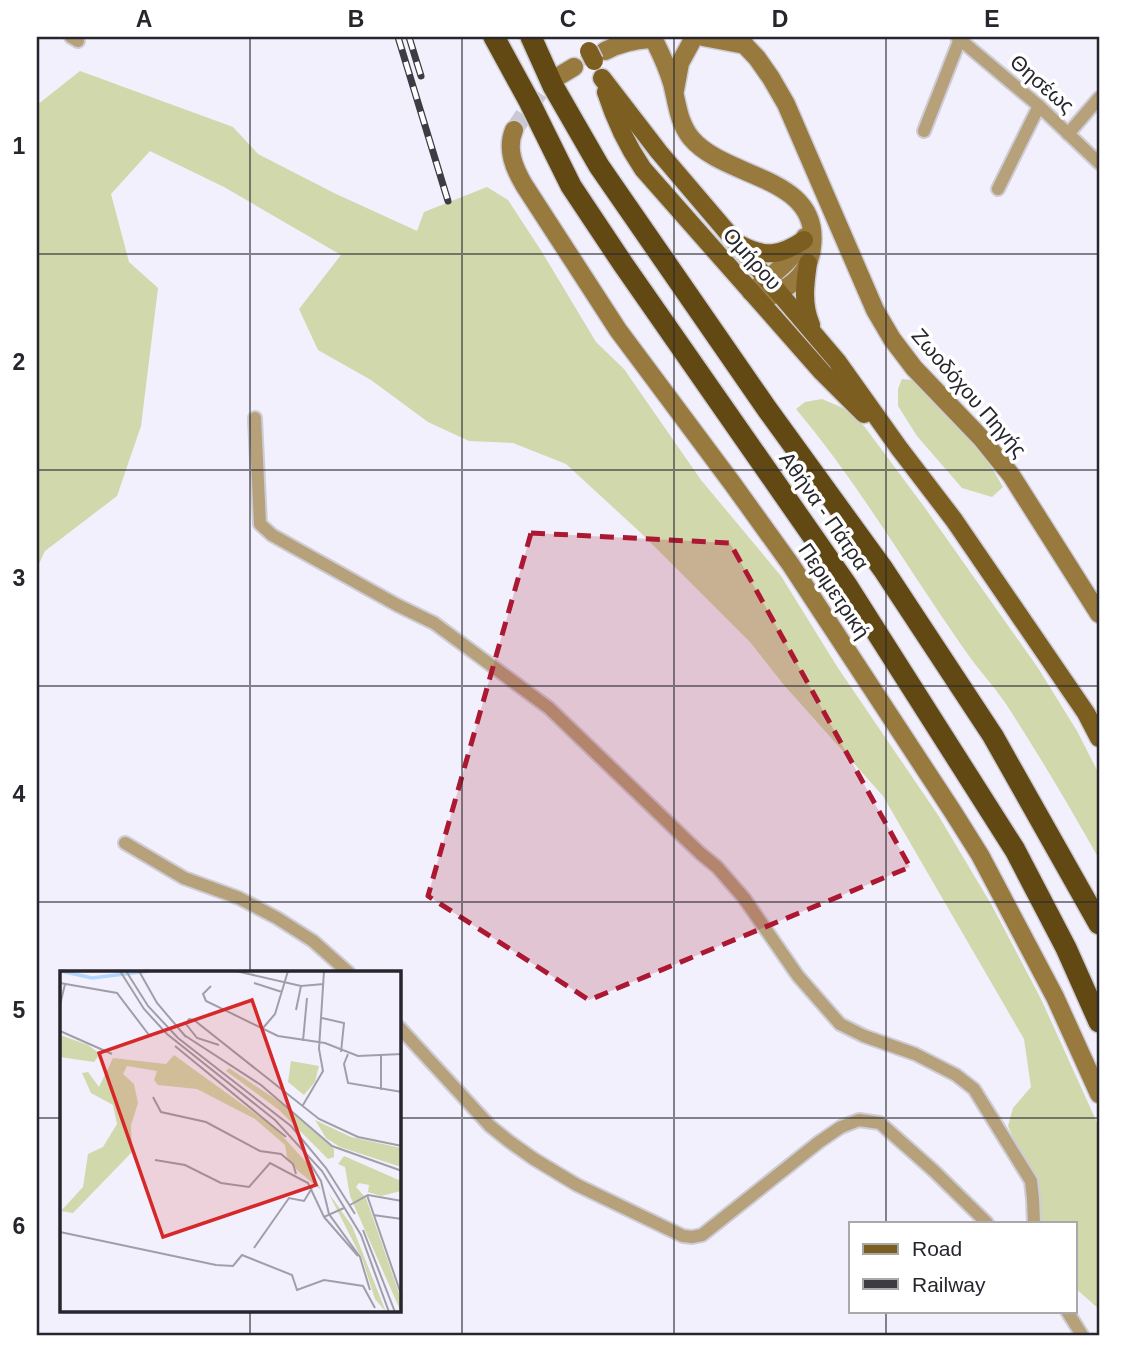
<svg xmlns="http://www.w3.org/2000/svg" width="1136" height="1372" font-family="Helvetica,sans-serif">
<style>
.green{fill:#d0d8ac}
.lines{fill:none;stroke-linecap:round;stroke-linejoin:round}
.secondary-tunnel{stroke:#c9c8d3;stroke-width:18;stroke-dasharray:18 9;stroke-linecap:butt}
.street-casing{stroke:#cdccd7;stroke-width:16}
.secondary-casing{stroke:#cdccd7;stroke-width:21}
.primary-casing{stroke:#cdccd7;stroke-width:21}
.highway-casing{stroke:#cdccd7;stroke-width:24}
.street{stroke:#b6a17b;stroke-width:12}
.secondary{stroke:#98793e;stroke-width:18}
.primary{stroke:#7c5e21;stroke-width:18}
.highway{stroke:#624913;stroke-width:21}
.rail-casing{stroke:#3d3c43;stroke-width:7}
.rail{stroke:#fff;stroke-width:4.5;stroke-dasharray:13;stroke-linecap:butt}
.primary-bridge-casing{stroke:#cdccd7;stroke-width:21;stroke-linecap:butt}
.primary-bridge{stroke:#7c5e21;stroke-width:18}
.marked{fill:#ac1731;fill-opacity:0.2;stroke:#ac1731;stroke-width:5;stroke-dasharray:14 9;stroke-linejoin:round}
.grid{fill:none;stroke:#27262d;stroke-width:2;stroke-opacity:0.55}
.labels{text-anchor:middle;stroke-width:7;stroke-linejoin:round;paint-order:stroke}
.street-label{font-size:21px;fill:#27262d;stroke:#fff}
.inset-river{fill:none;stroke:#b2d6fd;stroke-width:3.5}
.inset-road{fill:none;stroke:#a09fa9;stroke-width:2}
.view{fill:#d62828;fill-opacity:0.15;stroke:#d62828;stroke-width:3.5}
.inset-edge{fill:none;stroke:#27262d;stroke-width:3.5}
.neatline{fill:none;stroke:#27262d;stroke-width:2.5}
.grid-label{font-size:23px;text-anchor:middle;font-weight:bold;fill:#27262d}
</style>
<rect width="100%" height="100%" fill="#f1f0fc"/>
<g class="green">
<path d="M80,71L233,127L258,154L334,193L417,231L424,212L487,187L508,200L542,252L596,342L624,369L701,480L781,576L838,668L938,815L991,904L1041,999L1099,1127V1309L1075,1288V1223H1042L1039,1195L1008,1126L1013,1108L1031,1087L1024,1039L883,796L783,684L750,642L641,533L566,464L513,443L469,441L428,422L371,380L318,350L299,309L341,255L224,187L150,151L111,194L129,262L158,288L141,426L117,496L45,551L37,568V105Z"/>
<path d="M902,379L912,380L953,421L986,458L1003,487L992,497L962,488L917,436L898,406V389Z"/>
<path d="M822,399L843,408L864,426L925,508L1038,668L1077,731L1099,774V859C1070,807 1039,755 1006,704C993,685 977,668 964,649C908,569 859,484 796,409L805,402Z"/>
</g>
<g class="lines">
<path class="secondary-tunnel" d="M514,130L540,91L559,76"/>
<defs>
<g id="street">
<path d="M71,37L78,41"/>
<path d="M957,37L1039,106L1099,163"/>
<path d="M924,131L960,39"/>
<path d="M1068,134L1099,98"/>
<path d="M998,189L1039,106"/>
<path d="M255,418L260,524L272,535L397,605L434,623L549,708L700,853L717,867L744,898L798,976L840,1024L864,1036L915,1054L956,1075L974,1089L1031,1181L1033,1199L1034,1223"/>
<path d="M125,843L184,878L239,898L277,918L313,941L349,973"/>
<path d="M399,1027L490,1126L510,1142L534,1159L577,1185L683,1236L692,1237L702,1235L819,1142L841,1127L859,1120L880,1123L934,1171L987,1223"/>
<path d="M1067,1311L1082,1335"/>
</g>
<g id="secondary">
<path d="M703,37L745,45"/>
<path d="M737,37L757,58L771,78L786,104L875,310L892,339L914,368L982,439L1011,475L1099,614"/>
<path d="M656,44C662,56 668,70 672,83C677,102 678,122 691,138C726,180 821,175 812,247C809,278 785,290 760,301"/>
<path d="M605,51C620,43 633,40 650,39"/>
<path d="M559,76L574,67"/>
<path d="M675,90L680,63L692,41"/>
<path d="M514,130C506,149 514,168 524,185L618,330L732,483L791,565L953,812L980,855L1055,997L1099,1094"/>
<path d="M751,292C772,275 793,261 805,237"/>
</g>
<g id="primary">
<path d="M602,78L659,152L837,361L899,448L954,520L1086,713L1099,738"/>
<path d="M606,92C615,120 626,144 643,169L822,372L864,414"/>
<path d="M739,244C765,258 780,256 804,240"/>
<path d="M808,263C805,284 802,304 811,325"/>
</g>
<g id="highway">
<path d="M494,37L529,101L571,186L623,264L846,584L1015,850L1066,948L1099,1022"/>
<path d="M531,37L553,86L599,166L767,409L883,569L993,736L1099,924"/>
</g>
</defs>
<use href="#street" class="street-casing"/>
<use href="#secondary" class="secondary-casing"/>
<use href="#primary" class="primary-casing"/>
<use href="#highway" class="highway-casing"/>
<use href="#street" class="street"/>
<use href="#secondary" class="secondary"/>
<use href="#primary" class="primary"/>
<use href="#highway" class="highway"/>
<defs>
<g id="rail">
<path d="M398,37L448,201"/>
<path d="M409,37L421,76"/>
</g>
</defs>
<use href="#rail" class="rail-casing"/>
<use href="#rail" class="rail"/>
<defs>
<path id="primary-bridge" d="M589,51L594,61"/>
</defs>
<use href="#primary-bridge" class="primary-bridge-casing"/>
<use href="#primary-bridge" class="primary-bridge"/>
</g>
<path class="marked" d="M531,533L730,543L910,867L589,1000L428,896Z"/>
<path class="grid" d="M250,37V973M462,37V1335M674,37V1335M886,37V1223M37,254H1099M37,470H1099M37,686H1099M37,902H1099M37,1118H61M399,1118H1099M250,1311V1335M886,1311V1335"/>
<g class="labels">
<g class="street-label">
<text transform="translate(1042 84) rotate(41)" y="7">Θησέως</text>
<text transform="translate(752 259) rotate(48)" y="7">Ομήρου</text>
<text transform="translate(969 393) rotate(49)" y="7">Ζωοδόχου Πηγής</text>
<text transform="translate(824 511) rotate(55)" y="7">Αθήνα - Πάτρα</text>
<text transform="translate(834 591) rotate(56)" y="7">Περιμετρική</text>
</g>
</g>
<g transform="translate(60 971)">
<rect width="341" height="341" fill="#f1f0fc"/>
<path d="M0,64L28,74L40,83L34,91L0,86ZM114,84L215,157L247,192L261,219L237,199L227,186L225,174L195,148L137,118L98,114L94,109L97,100L67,95L63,103L74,113L78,132L71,154L72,181L13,242L1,240L23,216L28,183L43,176L57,153L53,134L31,122L22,102L28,101L39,116L53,87L106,93ZM231,90L259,95L255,111L244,124L228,111ZM169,97L218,130L274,178V186L268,188L219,139L166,100ZM255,149L291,166L341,177V196L280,176L266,167ZM284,185L341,210V220L321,225L308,221L309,214L299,212L296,216L306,227L341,328V341L290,225L285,196L278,193ZM268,221L292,255L326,341L315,328L303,290Z" fill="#d0d8ac"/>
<path class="inset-river" d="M1,0L32,7L89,0"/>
<path class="inset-road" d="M60,0L84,38L107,63L215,149L262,200L301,264L329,341M66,0L88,35L118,67L231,155L266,197L295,243M79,0L97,32L126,66M176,0L241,15L264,13M0,12L57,22L89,64M194,12L222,21M151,15L143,23L146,30L218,65L265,72L298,85L342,83M0,34L5,13M236,39L241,15M262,47L284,52L281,81M134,49L259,148L298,166L342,175M134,49L129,48L126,53L137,67L159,74M203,57L215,43L228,0M0,60L52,83M124,64L201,114L272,175L342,200M243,70L247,27M115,75L226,166M288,83L284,93L288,112L342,121M321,84V119M93,126L101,141L146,151L200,180L221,183L233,193L236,203M243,134L263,100L259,78L264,0M95,189L125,194L161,212L189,216L210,192L248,212L264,246L284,237M248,189L261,210L269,243L300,286L310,319M307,224L342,326M290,234L308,224L342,230M313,244L342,248M264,246L298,285M303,259L335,341M0,261L156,294L173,295L182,284L232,304L237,319L264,309L303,315L315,337M194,277L229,227L244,230L252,217"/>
<path class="view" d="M192,29L256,214L103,266L39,82Z"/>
<rect width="341" height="341" class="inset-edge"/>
</g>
<rect width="1136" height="1372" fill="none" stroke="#ffffff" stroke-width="77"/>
<rect x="849" y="1222" width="228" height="91" fill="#ffffff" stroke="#a9a8ab" stroke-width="2"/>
<rect x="863" y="1244" width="35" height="10" fill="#7c5e21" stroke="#a9a8ab" stroke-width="2"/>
<text x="912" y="1256" font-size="21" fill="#27262d">Road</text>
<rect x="863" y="1279" width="35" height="10" fill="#3d3c43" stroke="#a9a8ab" stroke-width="2"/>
<text x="912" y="1292" font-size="21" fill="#27262d">Railway</text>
<rect x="38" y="38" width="1060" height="1296" class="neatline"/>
<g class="grid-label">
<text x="144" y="27">A</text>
<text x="356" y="27">B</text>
<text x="568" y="27">C</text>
<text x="780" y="27">D</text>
<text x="992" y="27">E</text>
<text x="19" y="154">1</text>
<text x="19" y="370">2</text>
<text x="19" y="586">3</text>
<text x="19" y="802">4</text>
<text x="19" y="1018">5</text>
<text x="19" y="1234">6</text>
</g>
</svg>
